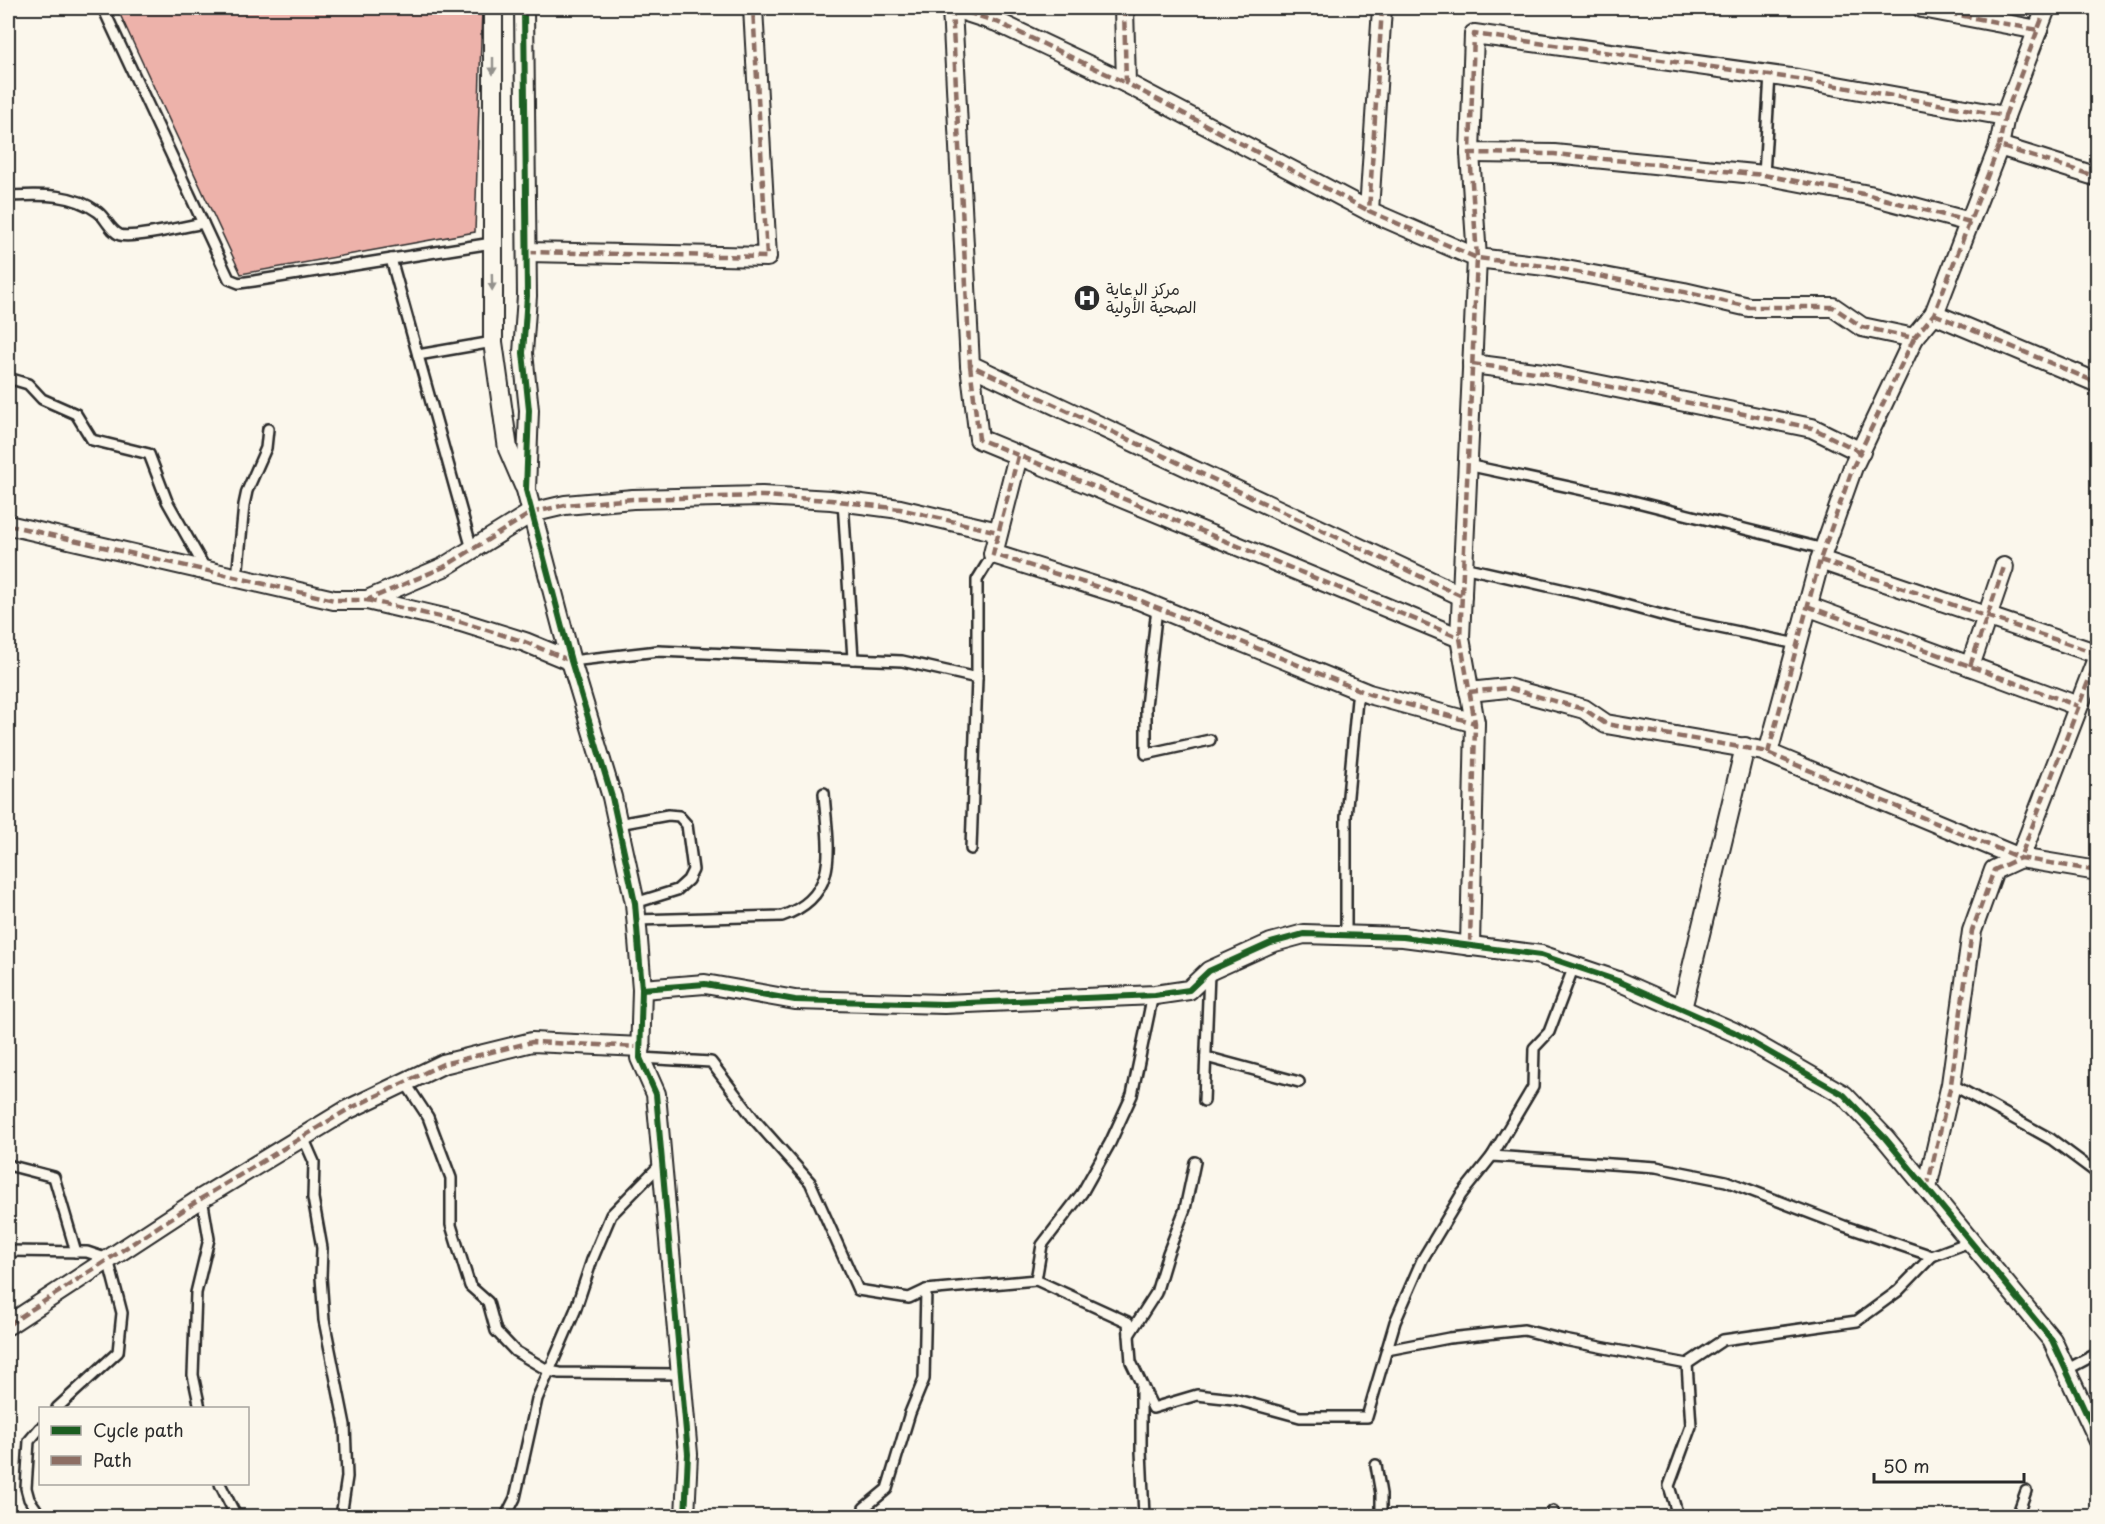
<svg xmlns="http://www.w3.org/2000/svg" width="2105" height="1524" font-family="'Playpen Sans','Playpen Sans Arabic',sans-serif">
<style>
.building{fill:#edb2aa;stroke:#2b2b2b;stroke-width:1.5}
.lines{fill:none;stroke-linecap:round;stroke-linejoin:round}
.lane-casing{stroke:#2b2b2b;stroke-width:14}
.street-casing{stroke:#2b2b2b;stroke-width:22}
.lane{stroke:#fbf7ec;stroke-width:9}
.street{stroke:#fbf7ec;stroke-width:18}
.quiet{stroke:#8d6e63;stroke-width:4.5;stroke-dasharray:9 4.5;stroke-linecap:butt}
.cycleway-casing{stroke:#fbf7ec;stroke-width:10}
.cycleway{stroke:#1b5e20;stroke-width:6}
.oneway{fill:#93918c}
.labels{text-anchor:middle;stroke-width:4.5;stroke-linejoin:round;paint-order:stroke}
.poi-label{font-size:16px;fill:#2b2b2b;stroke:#fbf7ec;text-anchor:start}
</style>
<rect width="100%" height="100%" fill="#fbf7ec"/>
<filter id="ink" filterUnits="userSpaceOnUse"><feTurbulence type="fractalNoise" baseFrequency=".0167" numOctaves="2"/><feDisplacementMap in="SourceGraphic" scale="12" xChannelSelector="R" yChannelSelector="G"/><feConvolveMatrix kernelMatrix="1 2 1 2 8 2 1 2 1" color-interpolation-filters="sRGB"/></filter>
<g filter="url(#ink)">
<path class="building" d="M117,8H482L475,232L241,274Z"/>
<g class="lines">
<defs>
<g id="lane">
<path d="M103,8L229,279L239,283L254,281L492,243"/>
<path d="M1764,175L1770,75"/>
<path d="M8,196C39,195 71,192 98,212C106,218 110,231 120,235C133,239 187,226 203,223"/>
<path d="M391,259L472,549"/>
<path d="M418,355L493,342"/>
<path d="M8,378L28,384L42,399L76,414L92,440L149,454L167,501L206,570"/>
<path d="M1467,465L1625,499L1824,549"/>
<path d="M843,501L853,659"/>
<path d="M1463,567L1596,597L1676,619L1797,644"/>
<path d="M237,578L244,505L247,491L266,448L268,429"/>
<path d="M1157,608L1146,706V754L1210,740"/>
<path d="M571,661L658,651L902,661L977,678V580L993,554"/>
<path d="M618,824L668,815L679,816L687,825L693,870L688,880L677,890L635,903"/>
<path d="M971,849L977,678"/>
<path d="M636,920L782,916C843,895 827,843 824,793"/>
<path d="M1346,935V817L1358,689"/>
<path d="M1155,995L1151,1004L1132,1095L1110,1143L1082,1193L1042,1245L1036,1280L1128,1322L1131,1362L1153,1408L1197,1395L1234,1399L1300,1417H1367L1395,1322L1422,1260L1461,1195L1492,1156L1533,1087L1534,1048L1549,1032L1574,966"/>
<path d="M1206,1057L1299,1082"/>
<path d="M640,1058L711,1062L754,1119L810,1182L858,1290L909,1298L926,1290L1036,1280"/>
<path d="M405,1082L428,1117L451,1178V1225L470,1286L488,1302L496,1331L515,1351L549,1371L560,1373L680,1374"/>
<path d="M1951,1084L2051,1139L2098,1174"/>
<path d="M1204,1101L1209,973"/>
<path d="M303,1137L314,1162L313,1198L322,1248L321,1277L324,1320L345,1425L347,1477L341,1516"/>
<path d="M1492,1156L1656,1167L1726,1181L1844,1226L1932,1256L1972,1241"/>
<path d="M8,1165L54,1177L76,1252"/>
<path d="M8,1251L87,1252L108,1259L122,1313L118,1352L57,1408"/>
<path d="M1129,1335L1156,1293L1168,1253L1185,1209L1195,1162"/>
<path d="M1387,1350L1449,1338L1524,1330L1564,1340L1687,1364L1723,1340L1857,1321L1898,1291L1932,1256"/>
<path d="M2066,1370L2098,1353"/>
<path d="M1141,1386V1451L1144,1516"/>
<path d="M200,1408L193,1375L196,1293L209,1239L202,1198"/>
<path d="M1376,1465L1381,1494V1516"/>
<path d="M220,1484L236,1516"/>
<path d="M1553,1511L1554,1516"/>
<path d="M37,1516L36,1509L29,1499L26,1488L29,1441L40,1428"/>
<path d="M506,1516L515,1498L537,1399L575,1311L592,1260L611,1215L662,1163"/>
<path d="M863,1516L864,1508L887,1489L910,1413L924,1379L926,1290"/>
<path d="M1678,1516L1669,1486L1691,1426L1687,1364"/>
<path d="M2017,1516L2026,1491"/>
</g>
<g id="street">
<path d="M493,8V342L508,449L524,486"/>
<path d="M524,8L527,296L523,353L529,410L526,490L571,661L612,797L635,903L642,989L640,1058L656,1094L688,1454L685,1516"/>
<path d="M952,8L970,365L1462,596"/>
<path d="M954,8L997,22L1126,83"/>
<path d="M1124,8L1126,83L1369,211"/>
<path d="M1382,8L1369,211L1477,258L1460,638L1475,723L1470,946"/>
<path d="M1922,8L2038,30"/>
<path d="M2005,116L2046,8"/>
<path d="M1470,153L1477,258L1545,266L1684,292L1749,307H1833L1862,327L1914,338L1934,314L1999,146L2098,177"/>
<path d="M1970,222L1869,195L1764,175L1554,154L1470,153L1474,34L1798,79L2005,116L1999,146"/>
<path d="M527,252L767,257L753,8"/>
<path d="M1934,314L2098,383"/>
<path d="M1472,364L1543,373L1812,428L1861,452"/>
<path d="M970,365L979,439L1460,638"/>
<path d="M1018,456L993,554L1139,600L1369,694L1475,723"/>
<path d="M8,525L334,600H367L444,567L531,513L565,505L633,499L762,496L831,500L900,509L998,532"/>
<path d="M1820,560L2098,654"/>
<path d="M367,600L461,622L525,642L571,661"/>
<path d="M1807,606L2078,706"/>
<path d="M2098,656L2020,858L2098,871"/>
<path d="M1970,666L2004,567"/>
<path d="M1469,692L1507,688L1584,709L1606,724L1763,751L2020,858"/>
<path d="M1768,753L1820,560L1853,467L1914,338"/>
<path d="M642,989L705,984L795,1000L944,1004L1155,995L1189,990L1209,971L1271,943L1304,934L1403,937L1541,955L1618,981L1734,1032L1844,1095L1885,1138L2052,1340L2098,1439"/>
<path d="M1682,1009L1745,747"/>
<path d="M1927,1188L1951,1084L1972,931L1994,870L2020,858"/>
<path d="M8,1325L202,1198L347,1110L443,1064L532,1042L641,1047"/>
</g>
</defs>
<use href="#lane" class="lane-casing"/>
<use href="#street" class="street-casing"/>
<use href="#lane" class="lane"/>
<use href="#street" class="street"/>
<g class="quiet">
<path d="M952,8L970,365L1462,596"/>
<path d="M954,8L997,22L1126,83"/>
<path d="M1124,8L1126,83L1369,211"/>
<path d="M1382,8L1369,211L1477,258L1460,638L1475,723L1470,946"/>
<path d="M1922,8L2038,30"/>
<path d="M2005,116L2046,8"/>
<path d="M1470,153L1477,258L1545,266L1684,292L1749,307H1833L1862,327L1914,338L1934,314L1999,146L2098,177"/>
<path d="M1970,222L1869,195L1764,175L1554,154L1470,153L1474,34L1798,79L2005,116L1999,146"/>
<path d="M527,252L767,257L753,8"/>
<path d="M1934,314L2098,383"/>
<path d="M1472,364L1543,373L1812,428L1861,452"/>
<path d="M970,365L979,439L1460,638"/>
<path d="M1018,456L993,554L1139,600L1369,694L1475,723"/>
<path d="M8,525L334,600H367L444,567L531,513L565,505L633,499L762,496L831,500L900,509L998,532"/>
<path d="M1820,560L2098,654"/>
<path d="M367,600L461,622L525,642L571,661"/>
<path d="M1807,606L2078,706"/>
<path d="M2098,656L2020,858L2098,871"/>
<path d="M1970,666L2004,567"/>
<path d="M1469,692L1507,688L1584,709L1606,724L1763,751L2020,858"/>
<path d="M1768,753L1820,560L1853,467L1914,338"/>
<path d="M1927,1188L1951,1084L1972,931L1994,870L2020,858"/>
<path d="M8,1325L202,1198L347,1110L443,1064L532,1042L641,1047"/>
</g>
<defs>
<g id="cycleway">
<path d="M524,8L527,296L523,353L529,410L526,490L571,661L612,797L635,903L642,989L640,1058L656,1094L688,1454L685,1516"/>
<path d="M642,989L705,984L795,1000L944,1004L1155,995L1189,990L1209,971L1271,943L1304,934L1403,937L1541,955L1618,981L1734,1032L1844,1095L1885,1138L2052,1340L2098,1439"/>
</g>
</defs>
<use href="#cycleway" class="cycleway-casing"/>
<use href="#cycleway" class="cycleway"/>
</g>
<defs><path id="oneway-solid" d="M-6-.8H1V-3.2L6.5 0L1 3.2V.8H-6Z" transform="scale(1.5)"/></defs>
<g class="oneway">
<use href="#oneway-solid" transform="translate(493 66) rotate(90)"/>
<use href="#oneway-solid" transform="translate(492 282) rotate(89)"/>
</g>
</g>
<defs>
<symbol id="hospital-disc" viewBox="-11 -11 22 22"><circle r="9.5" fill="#2b2b2b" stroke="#fbf7ec"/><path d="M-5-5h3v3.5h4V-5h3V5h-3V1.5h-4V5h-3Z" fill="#fff"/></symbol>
</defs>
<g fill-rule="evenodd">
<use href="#hospital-disc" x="1072" y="283" width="30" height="30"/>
</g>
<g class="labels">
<g class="poi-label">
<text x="1106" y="295">مركز الرعاية<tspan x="1106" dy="18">الصحية الأولية</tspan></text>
</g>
</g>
<rect width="2105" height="1524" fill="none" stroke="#fbf7ec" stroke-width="30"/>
<rect x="15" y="15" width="2075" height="1494" fill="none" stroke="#2b2b2b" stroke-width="2" filter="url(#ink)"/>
<rect x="39" y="1407" width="210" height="78" fill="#fbf7ec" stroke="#a8a59f" stroke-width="1.5"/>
<rect x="51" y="1426" width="30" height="9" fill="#1b5e20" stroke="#a8a59f" stroke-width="1.5"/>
<text x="93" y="1437" font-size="18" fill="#2b2b2b">Cycle path</text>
<rect x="51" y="1456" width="30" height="9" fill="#8d6e63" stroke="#a8a59f" stroke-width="1.5"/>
<text x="93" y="1467" font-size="18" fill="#2b2b2b">Path</text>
<path d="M1874 1473v9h150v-9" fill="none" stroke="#2b2b2b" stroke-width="3"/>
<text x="1883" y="1473" font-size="18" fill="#2b2b2b" stroke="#fbf7ec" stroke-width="4.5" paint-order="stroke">50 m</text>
</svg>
